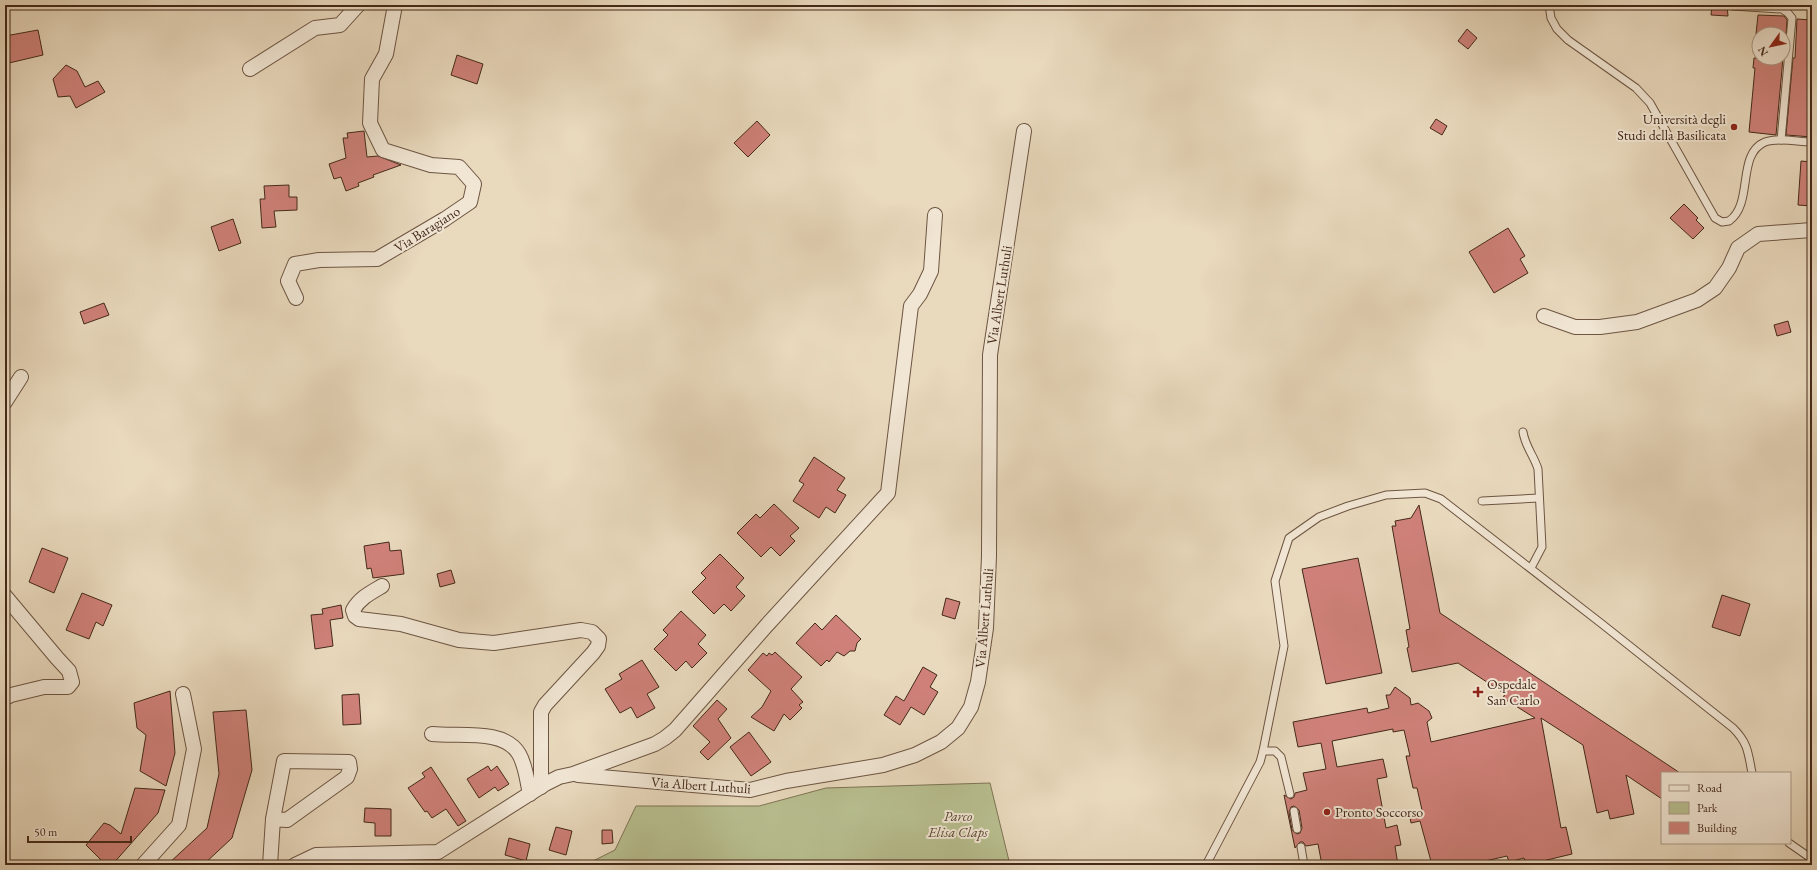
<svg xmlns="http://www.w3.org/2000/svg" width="1817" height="870" font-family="'EB Garamond',serif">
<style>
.green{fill:#b8bf90;stroke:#7e7454}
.building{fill:#cf8179;stroke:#442919;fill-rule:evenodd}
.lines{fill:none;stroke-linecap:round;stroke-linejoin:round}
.service-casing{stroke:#6d5542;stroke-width:9}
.minor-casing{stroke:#6d5542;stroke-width:16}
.service{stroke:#f1e6d4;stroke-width:7}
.minor{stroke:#f1e6d4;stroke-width:14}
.poi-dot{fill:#8f2418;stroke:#f1e6d4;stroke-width:1.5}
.labels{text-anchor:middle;stroke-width:4;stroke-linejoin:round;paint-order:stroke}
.poi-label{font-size:14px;fill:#442919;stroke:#f1e6d4;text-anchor:start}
.street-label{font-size:14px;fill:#442919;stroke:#f1e6d4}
.park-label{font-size:14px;font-style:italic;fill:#5b4731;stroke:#f1e6d4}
</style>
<rect width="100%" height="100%" fill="#e9d9bd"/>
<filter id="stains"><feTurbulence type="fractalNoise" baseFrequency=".005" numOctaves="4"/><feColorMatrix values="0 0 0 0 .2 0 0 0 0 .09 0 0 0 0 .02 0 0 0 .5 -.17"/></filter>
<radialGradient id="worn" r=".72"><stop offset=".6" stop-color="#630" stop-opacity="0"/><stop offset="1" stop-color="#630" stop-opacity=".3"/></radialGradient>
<path class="green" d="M990,783L1010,865H585L615,850L636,806H759L826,788Z"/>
<g class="building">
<path d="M1712,5H1727L1728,16L1711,15Z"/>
<path d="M1758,15L1784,16L1787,20L1786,34H1756Z"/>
<path d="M1797,19L1812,20V137L1786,135L1793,58H1795Z"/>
<path d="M1467,29L1477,38L1468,49L1458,41Z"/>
<path d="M38,30L43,55L9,63L5,36Z"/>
<path d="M457,55L483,64L477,84L451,75Z"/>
<path d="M1754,58H1783L1776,135L1749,132L1755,68H1753Z"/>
<path d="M66,65L77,71L85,87L98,81L105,92L76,108L70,96L58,97L53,79Z"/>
<path d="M1436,119L1447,126L1442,135L1430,128Z"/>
<path d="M757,121L770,135L748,157L734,143Z"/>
<path d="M364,131L367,157L378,156L401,165L373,175L374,177L358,183L359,186L346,191L341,177L334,179L329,164L346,158L343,138H348L347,133Z"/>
<path d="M1801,161L1812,162V206L1798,205Z"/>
<path d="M289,185V197H297V210L274,211L276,227L262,228L260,199H265L264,186Z"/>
<path d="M1684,204L1698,218L1696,220L1704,228L1693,239L1670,218Z"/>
<path d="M233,219L241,243L219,251L211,227Z"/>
<path d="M1508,228L1525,256L1520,259L1528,273L1494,293L1469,252Z"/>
<path d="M104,303L109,315L84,324L80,312Z"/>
<path d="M1788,321L1791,332L1777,336L1774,325Z"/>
<path d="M814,457L845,478L837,490L846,495L835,513L826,507L819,518L793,501L804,484L799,481Z"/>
<path d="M774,504L799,528L790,536L795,541L780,556L771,547L761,557L737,533L756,514L760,518Z"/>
<path d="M1419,505L1440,613L1680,773H1662V799L1626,775L1634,814L1610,819L1608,810L1597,813L1583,745L1541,718L1561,828L1566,827L1572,854L1526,865L1524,858L1509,862L1507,856L1468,865H1432L1420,821L1411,823L1409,812L1422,810L1417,788H1413L1406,756H1410L1404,730L1393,732V729L1332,741L1337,767L1383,759L1387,777L1377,779L1386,828L1397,825L1401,845L1395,846L1398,865H1322L1318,844L1306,846L1303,842H1300L1295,848L1284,795L1291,799L1294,797L1295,793L1307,790L1303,773L1326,769L1321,743L1298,747L1293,722L1367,708L1368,713L1389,708L1386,695H1390L1395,687L1410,698L1411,705L1418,703L1429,711L1432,718L1427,722L1431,742L1535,718L1503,698L1505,694L1458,663L1412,672L1407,648L1409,647L1406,630L1410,629L1392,526H1396L1395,521L1411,518ZM1294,806L1299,810L1302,828L1300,833L1297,834L1292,830L1289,812L1291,807Z"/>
<path d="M389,542L390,551L401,550L404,574L373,578L371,568L367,569L364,546Z"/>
<path d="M42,548L68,558L54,593L29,582Z"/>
<path d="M720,554L744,578L736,587L745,596L731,611L724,604L714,614L692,592L706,578L701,573Z"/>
<path d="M1358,558L1382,673L1326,684L1302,569Z"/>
<path d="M451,570L455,583L440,587L437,574Z"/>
<path d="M82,593L112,605L103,626L96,622L89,639L66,630Z"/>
<path d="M1722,595L1750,604L1740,636L1712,627Z"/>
<path d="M946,598L960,602L955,619L942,615Z"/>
<path d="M341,605L343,618L330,620L333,646L315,649L311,615L323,614L322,609Z"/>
<path d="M681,611L706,635L698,644L707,653L692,668L686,661L676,671L654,649L668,635L663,630Z"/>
<path d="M836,615L861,639L857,643L855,651H850L844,656L837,652L829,662L827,660L821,666L796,643L815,623L822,630Z"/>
<path d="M775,652L802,677L791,689L803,702L799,705L802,708L790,720L784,714L774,731L751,717L762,707L771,691L748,670L763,653L767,656L769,653L772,655Z"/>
<path d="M642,660L659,687L647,694L655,708L637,718L631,707L620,713L605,689L622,679L619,674Z"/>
<path d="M923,667L937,675L930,687L938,692L924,715L911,707L900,725L884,715L896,696L904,701Z"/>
<path d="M170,691L175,753L166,786L140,771L146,735L137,728L134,703Z"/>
<path d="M359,694L361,724L343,725L342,695Z"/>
<path d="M717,700L727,709L718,719L731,738L708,760L700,752L710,742L693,726Z"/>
<path d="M246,710L252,770L232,838L203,865H167L207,828L219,774L213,712Z"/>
<path d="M749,732L771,762L751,776L730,747Z"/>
<path d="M488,766L491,771L497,766L509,784L498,791L495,787L479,798L467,779Z"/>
<path d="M431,767L466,821L458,826L446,809L432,818L427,811L425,812L408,788L425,777L422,773Z"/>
<path d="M135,788L165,790L158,813L112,865H106L86,845L104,823L110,825L121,834Z"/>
<path d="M365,808L391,809V836H375V823L364,822Z"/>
<path d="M556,827L572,831L566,855L549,850Z"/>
<path d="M602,830H612L613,843L602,844Z"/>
<path d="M509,838L530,844L526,861L505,855Z"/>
</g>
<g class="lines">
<defs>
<g id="service">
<path d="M1549,5L1551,18L1557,29L1568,40L1636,88L1650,103L1715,218L1722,222L1729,221C1754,204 1736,154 1765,142C1779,137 1798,142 1812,142"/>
<path d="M1732,6L1782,9L1788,13L1792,18L1781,140"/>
<path d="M1523,432C1525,446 1534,456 1538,469L1542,547L1531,568"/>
<path d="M1482,501L1539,498"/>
<path d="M1263,751H1275L1281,757L1290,794"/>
<path d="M1294,811L1297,829"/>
<path d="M1789,843L1812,859"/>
<path d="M1301,847L1304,865"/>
<path d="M1206,865L1260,762L1263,751L1284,646L1275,581L1289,538L1319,517L1348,506L1386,495L1425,493L1441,499L1602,624L1733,728C1748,743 1748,752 1752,773"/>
</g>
<g id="minor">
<path d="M250,69L315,28L340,25L358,5"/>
<path d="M296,298L288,281L295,264L319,260L377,259L445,219L470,202L474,184L459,167L431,165L383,150L370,123L372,79L386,54L395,5"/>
<path d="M1544,316L1575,327H1600L1637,322L1697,300L1715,288L1729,268L1738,248L1758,234L1812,230"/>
<path d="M5,402L21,377"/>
<path d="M382,586C370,593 360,598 353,610L355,616L359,619L401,624L459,640L494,643L581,630L592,632L599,639L598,646L593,653L545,705L541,712V787"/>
<path d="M5,596L57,658L69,671L72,682L68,687H44L11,695L5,698"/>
<path d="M432,734C459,737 504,728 519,754C526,766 527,781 530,794"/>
<path d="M578,775L750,790L786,781L883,765L915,755L941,742L958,728L971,707L978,682L986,628L989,556L990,355L1024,131"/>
<path d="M143,865L179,825L194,749L183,694"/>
<path d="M270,865L273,819L284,761L349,762L350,769L347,777L287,820L273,819"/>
<path d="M295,865L316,855L438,852L545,784L559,777L573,774L655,744L665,738L675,730L767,625L888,493L911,306L920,294L931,271L935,215"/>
</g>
</defs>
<use href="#service" class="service-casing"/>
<use href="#minor" class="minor-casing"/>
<use href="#service" class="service"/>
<use href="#minor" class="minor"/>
</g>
<g class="poi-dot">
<circle cx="1734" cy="127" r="4"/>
<path d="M1476 686h4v4h4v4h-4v4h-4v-4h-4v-4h4z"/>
<circle cx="1327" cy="812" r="4"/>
</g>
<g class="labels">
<g class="poi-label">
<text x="1726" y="124" text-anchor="end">Università degli<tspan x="1726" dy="16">Studi della Basilicata</tspan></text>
<text x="1487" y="689">Ospedale<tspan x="1487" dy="16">San Carlo</tspan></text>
<text x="1335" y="817">Pronto Soccorso</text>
</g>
<g class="street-label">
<text transform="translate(427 229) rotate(-32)" y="5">Via Baragiano</text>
<text transform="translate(999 295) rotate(-81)" y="5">Via Albert Luthuli</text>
<text transform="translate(984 618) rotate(-85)" y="5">Via Albert Luthuli</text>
<text transform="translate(701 785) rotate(4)" y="5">Via Albert Luthuli</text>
</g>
<g class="park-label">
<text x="958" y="821">Parco<tspan x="958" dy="16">Elisa Claps</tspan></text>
</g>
</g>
<rect width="1817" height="870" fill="none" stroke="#e9d9bd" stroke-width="20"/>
<rect x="6" y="6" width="1805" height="858" fill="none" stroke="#442919" stroke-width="2"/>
<rect x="10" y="10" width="1797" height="850" fill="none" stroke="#442919"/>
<rect x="1661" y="772" width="130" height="72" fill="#f1e6d4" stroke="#ac9a89"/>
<rect x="1669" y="785" width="20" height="6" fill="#f1e6d4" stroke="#ac9a89"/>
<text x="1697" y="792" font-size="12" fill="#442919">Road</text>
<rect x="1669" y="802" width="20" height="12" fill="#b8bf90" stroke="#ac9a89"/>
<text x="1697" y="812" font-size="12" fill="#442919">Park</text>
<rect x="1669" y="822" width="20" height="12" fill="#cf8179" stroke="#ac9a89"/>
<text x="1697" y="832" font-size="12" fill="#442919">Building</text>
<g transform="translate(1771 46) rotate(237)"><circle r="19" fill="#f1e6d4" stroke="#ac9a89"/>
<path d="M0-3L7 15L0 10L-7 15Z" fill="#8f2418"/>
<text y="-6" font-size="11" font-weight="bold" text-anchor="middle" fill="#442919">N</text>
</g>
<path d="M28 836v6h103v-6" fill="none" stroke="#442919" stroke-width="2"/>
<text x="34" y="836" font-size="12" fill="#442919" stroke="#f1e6d4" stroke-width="3" paint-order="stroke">50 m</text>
<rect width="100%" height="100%" filter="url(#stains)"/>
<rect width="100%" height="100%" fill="url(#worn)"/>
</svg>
